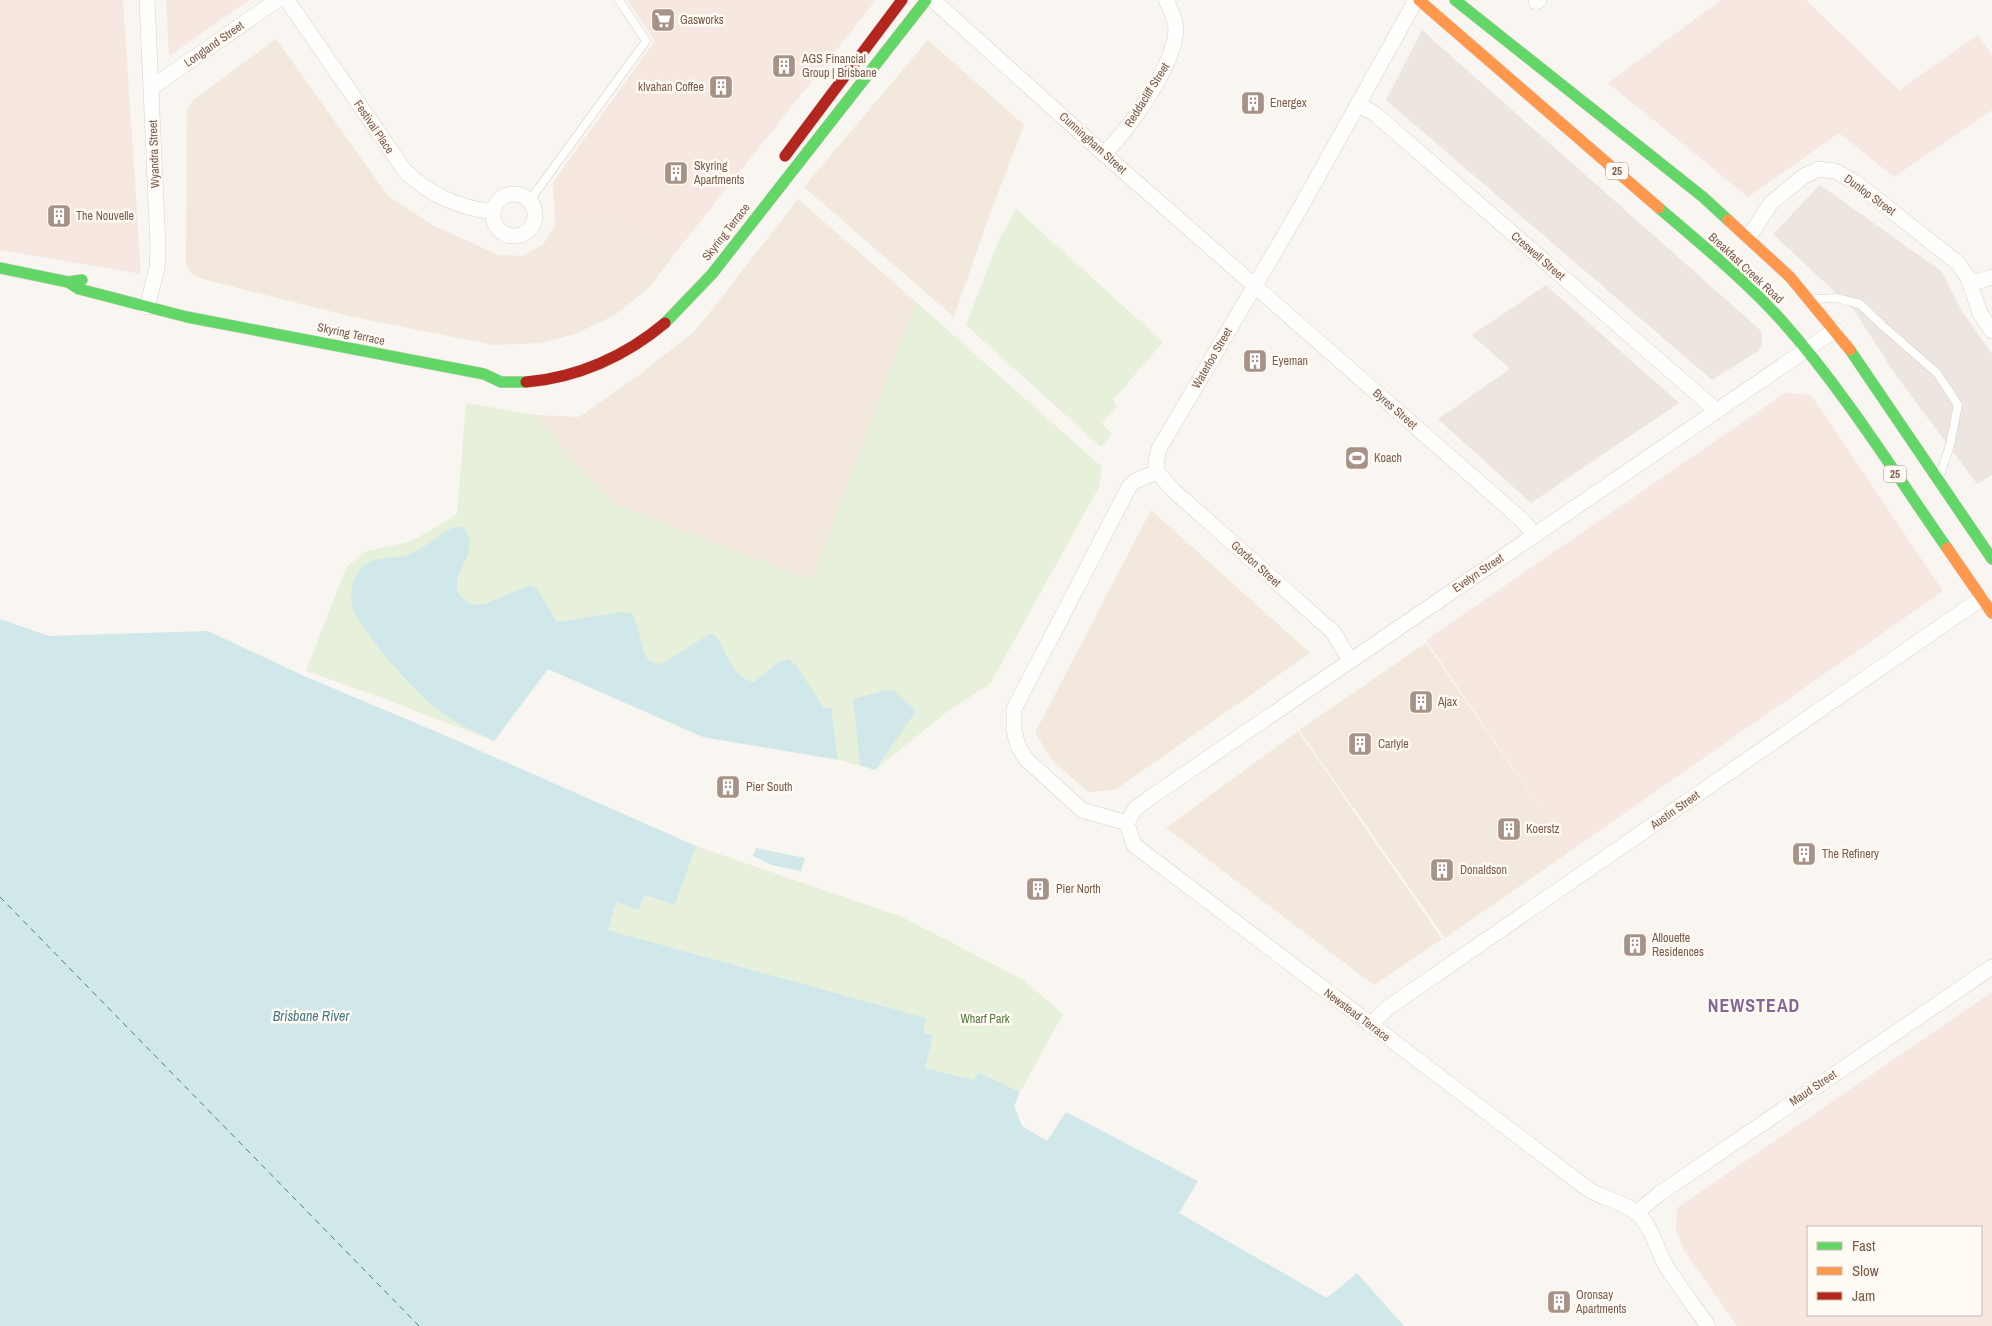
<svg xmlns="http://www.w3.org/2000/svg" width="1992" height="1326" font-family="'Archivo Narrow',sans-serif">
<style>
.residential{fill:#f2e8de}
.commercial{fill:#f6e8e1;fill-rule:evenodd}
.industrial{fill:#ede5e0}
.green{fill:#e7f0db}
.water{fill:#d0e8ea}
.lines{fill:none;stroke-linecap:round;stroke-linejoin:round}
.ferry{stroke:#437c86;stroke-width:1;stroke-dasharray:6 5;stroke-linecap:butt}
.lane-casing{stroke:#d7d1cb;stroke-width:9}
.street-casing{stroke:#d7d1cb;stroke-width:16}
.fast-casing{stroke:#d9d2cb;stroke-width:12}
.slow-casing{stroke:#d9d2cb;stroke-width:12}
.jam-casing{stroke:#d9d2cb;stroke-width:12}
.lane{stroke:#fefefd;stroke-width:8}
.street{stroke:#fefefd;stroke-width:15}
.fast{stroke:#63d668;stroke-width:11}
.slow{stroke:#ff974d;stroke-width:11}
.jam{stroke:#b3261e;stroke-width:11}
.labels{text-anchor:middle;stroke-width:5;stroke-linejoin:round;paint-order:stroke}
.shield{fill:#fffaf3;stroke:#a28b7f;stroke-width:1}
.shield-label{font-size:11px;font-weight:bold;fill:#7a5c4d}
.poi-label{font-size:12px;fill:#7a5c4d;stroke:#fffaf3;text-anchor:start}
.street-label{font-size:12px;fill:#7a5c4d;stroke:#fffaf3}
.park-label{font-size:12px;fill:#537a41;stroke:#fffaf3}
.water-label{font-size:14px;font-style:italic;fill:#437c86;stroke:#fffaf3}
.district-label{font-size:18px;font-weight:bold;letter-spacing:1px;fill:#846695;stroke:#fffaf3}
</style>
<rect width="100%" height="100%" fill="#f9f5f0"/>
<g class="residential">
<path d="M276,39L388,196L436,227L499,255L524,256L544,243L555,226V219L623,221L673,256L650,287L615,315L575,334L540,343L494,345L349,316L199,278L191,273L186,263L187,110L192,101Z"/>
<path d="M928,40L1024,125L985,227L954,317L804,187Z"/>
<path d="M798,199L916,302L812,580L615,505L568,456L536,415L579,417L639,375L696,330Z"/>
<path d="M1151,510L1310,653L1115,790L1088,792L1053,761L1035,733Z"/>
<path d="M1426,643L1569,852L1445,938L1299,730Z"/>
<path d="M1298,731L1442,939L1374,985L1166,828Z"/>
</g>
<g class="commercial">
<path d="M0,0H123L141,274L0,250Z"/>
<path d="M166,0H249L169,56Z"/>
<path d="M627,0H876L673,256L623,221L555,219L553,182L655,41Z"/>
<path d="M1721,0H1806L1899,90L1978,35L1992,55V110L1894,177L1839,133L1748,197L1608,83Z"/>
<path d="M1785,393L1811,395L1943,591L1569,852L1426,640Z"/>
<path d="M1992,992V1326H1737L1683,1249L1676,1228L1677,1208ZM1808,1227H1981V1315H1808Z"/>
</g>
<g class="industrial">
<path d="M1422,30L1758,328L1762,333V344L1758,351L1712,380L1386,100Z"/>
<path d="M1820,185L1941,271L1963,313L1992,354V475L1977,484L1895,374L1854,310L1773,234Z"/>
<path d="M1546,285L1679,403L1531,503L1438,419L1510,369L1472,335Z"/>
</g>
<g class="green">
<path d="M1016,209L1163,342L1113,400L1117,406L1102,423L1112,434L1101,447L966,325L998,242Z"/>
<path d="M916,302L1102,467L1099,487L990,684L948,711L875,770L836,759L703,737L548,669L494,741L372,694L306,671L346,568L364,552L412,541L457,514L466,403L536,415L568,456L615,505L812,580Z"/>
<path d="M696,846L902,917L1022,979L1063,1014L1020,1092L978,1072L974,1080L925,1068L933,1036L923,1033L926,1018L608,930L616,902L643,895L675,905Z"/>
</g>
<g class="water">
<path d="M455,527H463C485,551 447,574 459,594C462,598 467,602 471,605L484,604L531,585L537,589L557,622L621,612L631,613C642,628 638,648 650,662L658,664L666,662L707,635L714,634C727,649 731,678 754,682L777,663L788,659L796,665L824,708H831L838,760L703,737L548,669L494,741C475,731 453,722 437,709C417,694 358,629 352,606C350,594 352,580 360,570C370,556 388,559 402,556C424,552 436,534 455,527Z"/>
<path d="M0,619L49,636L208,631L304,676L449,737L696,846L675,905L644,895L639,910L616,902L608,930L926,1018L923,1033L933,1035L925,1068L974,1080L978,1072L1020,1092L1014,1106L1022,1126L1047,1141L1066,1112L1198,1181L1179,1213L1327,1298L1357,1273L1404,1326H0Z"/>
<path d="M887,690H893L916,711L875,770L860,765L853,699Z"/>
<path d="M756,848L805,858L801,871L771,865L753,856Z"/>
</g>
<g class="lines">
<path class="ferry" d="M0,897L419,1326"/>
<defs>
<g id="lane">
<path d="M530,200L646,41L619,0"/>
<path d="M1816,299L1836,298L1860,304L1883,326L1937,373L1958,405L1950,445L1941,472"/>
</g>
<g id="street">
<path d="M287,0L405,171C431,196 458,207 493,212"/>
<path d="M933,0L1104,154L1521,519L1534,534"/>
<path d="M1536,2L1539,0"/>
<path d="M151,88L277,0"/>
<path d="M1358,104L1375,114L1717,411"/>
<path d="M1104,154C1129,129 1175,65 1176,29C1176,20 1170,9 1166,0"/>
<circle cx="514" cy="215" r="21"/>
<path d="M1749,237L1771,203L1804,176L1819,169L1826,170L1835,171L1855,182L1959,264L1968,278L1980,313L1992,331"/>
<path d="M1970,284L1992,277"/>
<path d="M147,307L157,268L158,247L147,0"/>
<path d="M1157,472L1156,462L1159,449L1298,212L1416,0"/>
<path d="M1157,472L1173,490L1333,632L1350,660"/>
<path d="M1127,823L1135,809L1151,797L1835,330"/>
<path d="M1127,823L1134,845L1588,1189C1603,1199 1621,1201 1636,1212C1652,1226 1656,1248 1666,1266C1679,1286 1694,1306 1708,1326"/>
<path d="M1127,823L1082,810L1026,759L1018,746L1014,730V709L1129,487L1135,481L1157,472"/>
<path d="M1370,1025L1389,1007L1982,598"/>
<path d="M1636,1213L1659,1194L1992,967"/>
</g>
<g id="fast">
<path d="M1455,0L1703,197L1728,220"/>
<path d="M1659,208C1701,244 1745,280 1782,321C1844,391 1894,472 1947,548"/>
<path d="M0,268L68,282L82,280"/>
<path d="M68,282L79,289L187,317L484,374L501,382H526"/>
<path d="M665,323L712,274L926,0"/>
<path d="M1850,350L1992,559"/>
</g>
<g id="slow">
<path d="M1419,0L1659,208"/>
<path d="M1728,220L1790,277L1850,350"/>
<path d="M1947,548L1992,613"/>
</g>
<g id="jam">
<path d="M785,156L902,0"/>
<path d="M526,382C577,378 626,356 665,323"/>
</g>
</defs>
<use href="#lane" class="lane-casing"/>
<use href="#street" class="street-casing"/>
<use href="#fast" class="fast-casing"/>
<use href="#slow" class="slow-casing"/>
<use href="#jam" class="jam-casing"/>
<use href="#lane" class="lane"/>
<use href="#street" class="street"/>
<use href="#fast" class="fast"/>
<use href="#slow" class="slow"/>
<use href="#jam" class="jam"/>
</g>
<defs>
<symbol id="supermarket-square" viewBox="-11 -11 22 22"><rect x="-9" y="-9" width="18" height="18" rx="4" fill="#a69286" stroke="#fffaf3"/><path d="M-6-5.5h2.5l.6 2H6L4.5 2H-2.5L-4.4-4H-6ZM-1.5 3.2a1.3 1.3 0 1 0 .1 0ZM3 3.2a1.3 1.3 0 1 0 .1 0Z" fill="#fff"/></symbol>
<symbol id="building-square" viewBox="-11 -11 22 22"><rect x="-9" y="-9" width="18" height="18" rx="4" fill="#a69286" stroke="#fffaf3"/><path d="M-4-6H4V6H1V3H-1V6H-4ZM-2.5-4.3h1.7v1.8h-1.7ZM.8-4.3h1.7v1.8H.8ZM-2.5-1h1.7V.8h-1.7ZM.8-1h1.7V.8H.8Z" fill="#fff"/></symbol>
<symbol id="stadium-square" viewBox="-11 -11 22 22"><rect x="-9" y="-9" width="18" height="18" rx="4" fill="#a69286" stroke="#fffaf3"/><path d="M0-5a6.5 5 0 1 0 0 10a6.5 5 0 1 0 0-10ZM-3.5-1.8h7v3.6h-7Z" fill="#fff"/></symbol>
</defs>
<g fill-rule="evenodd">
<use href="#supermarket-square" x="649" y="6" width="28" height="28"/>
<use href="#building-square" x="770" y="52" width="28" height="28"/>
<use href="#building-square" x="707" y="73" width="28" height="28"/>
<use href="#building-square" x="1239" y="89" width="28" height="28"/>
<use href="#building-square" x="662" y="159" width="28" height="28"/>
<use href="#building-square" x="45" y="202" width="28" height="28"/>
<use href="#building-square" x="1241" y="347" width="28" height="28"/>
<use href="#stadium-square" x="1343" y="444" width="28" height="28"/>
<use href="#building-square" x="1407" y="688" width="28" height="28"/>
<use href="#building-square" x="1346" y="730" width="28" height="28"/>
<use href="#building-square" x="714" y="773" width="28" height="28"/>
<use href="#building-square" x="1495" y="815" width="28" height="28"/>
<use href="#building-square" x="1790" y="840" width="28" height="28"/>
<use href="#building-square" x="1428" y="856" width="28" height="28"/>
<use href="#building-square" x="1024" y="875" width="28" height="28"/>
<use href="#building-square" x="1621" y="931" width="28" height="28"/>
<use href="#building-square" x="1545" y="1288" width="28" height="28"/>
</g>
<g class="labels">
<g class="shield">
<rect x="1606" y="162.5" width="22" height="17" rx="4"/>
<rect x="1884" y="465.5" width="22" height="17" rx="4"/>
</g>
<g class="shield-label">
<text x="1617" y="175">25</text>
<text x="1895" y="478">25</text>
</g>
<g class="poi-label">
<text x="680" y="24">Gasworks</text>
<text x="802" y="63">AGS Financial<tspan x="802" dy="14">Group | Brisbane</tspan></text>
<text x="704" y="91" text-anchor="end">kIvahan Coffee</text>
<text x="1270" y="107">Energex</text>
<text x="694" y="170">Skyring<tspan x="694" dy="14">Apartments</tspan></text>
<text x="76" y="220">The Nouvelle</text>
<text x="1272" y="365">Eyeman</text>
<text x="1374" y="462">Koach</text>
<text x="1438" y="706">Ajax</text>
<text x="1378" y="748">Carlyle</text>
<text x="746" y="791">Pier South</text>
<text x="1526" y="833">Koerstz</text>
<text x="1822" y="858">The Refinery</text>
<text x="1460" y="874">Donaldson</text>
<text x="1056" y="893">Pier North</text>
<text x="1652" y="942">Allouette<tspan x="1652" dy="14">Residences</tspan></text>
<text x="1576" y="1299">Oronsay<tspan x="1576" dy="14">Apartments</tspan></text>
</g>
<g class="street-label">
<text transform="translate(214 44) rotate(-35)" y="4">Longland Street</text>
<text transform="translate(1147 95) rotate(-58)" y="4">Reddacliff Street</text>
<text transform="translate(374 127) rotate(56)" y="4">Festival Place</text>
<text transform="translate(1093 143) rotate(42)" y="4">Cunningham Street</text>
<text transform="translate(154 154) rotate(-92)" y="4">Wyandra Street</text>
<text transform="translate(1870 195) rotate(36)" y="4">Dunlop Street</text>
<text transform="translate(726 232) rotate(-52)" y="4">Skyring Terrace</text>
<text transform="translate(1538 256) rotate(41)" y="4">Creswell Street</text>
<text transform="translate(1746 268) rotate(43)" y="4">Breakfast Creek Road</text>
<text transform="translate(351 334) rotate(12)" y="4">Skyring Terrace</text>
<text transform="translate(1212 358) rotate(-60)" y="4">Waterloo Street</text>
<text transform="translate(1395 409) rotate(41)" y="4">Byres Street</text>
<text transform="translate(1256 564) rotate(42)" y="4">Gordon Street</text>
<text transform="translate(1478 573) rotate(-34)" y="4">Evelyn Street</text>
<text transform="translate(1675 810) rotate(-35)" y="4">Austin Street</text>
<text transform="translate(1357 1015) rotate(37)" y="4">Newstead Terrace</text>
<text transform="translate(1813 1088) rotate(-34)" y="4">Maud Street</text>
</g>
<g class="park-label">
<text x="985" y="1023">Wharf Park</text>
</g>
<g class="water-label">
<text x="311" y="1021">Brisbane River</text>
</g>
<g class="district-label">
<text x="1754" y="1012">NEWSTEAD</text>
</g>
</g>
<rect x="1807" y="1226" width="175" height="90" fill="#fffaf3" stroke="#cabbb1"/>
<rect x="1817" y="1242" width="25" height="8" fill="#63d668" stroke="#cabbb1"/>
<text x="1852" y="1251" font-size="15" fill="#7a5c4d">Fast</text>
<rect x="1817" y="1267" width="25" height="8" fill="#ff974d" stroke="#cabbb1"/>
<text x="1852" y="1276" font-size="15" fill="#7a5c4d">Slow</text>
<rect x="1817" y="1292" width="25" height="8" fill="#b3261e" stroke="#cabbb1"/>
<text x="1852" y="1301" font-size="15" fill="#7a5c4d">Jam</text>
</svg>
